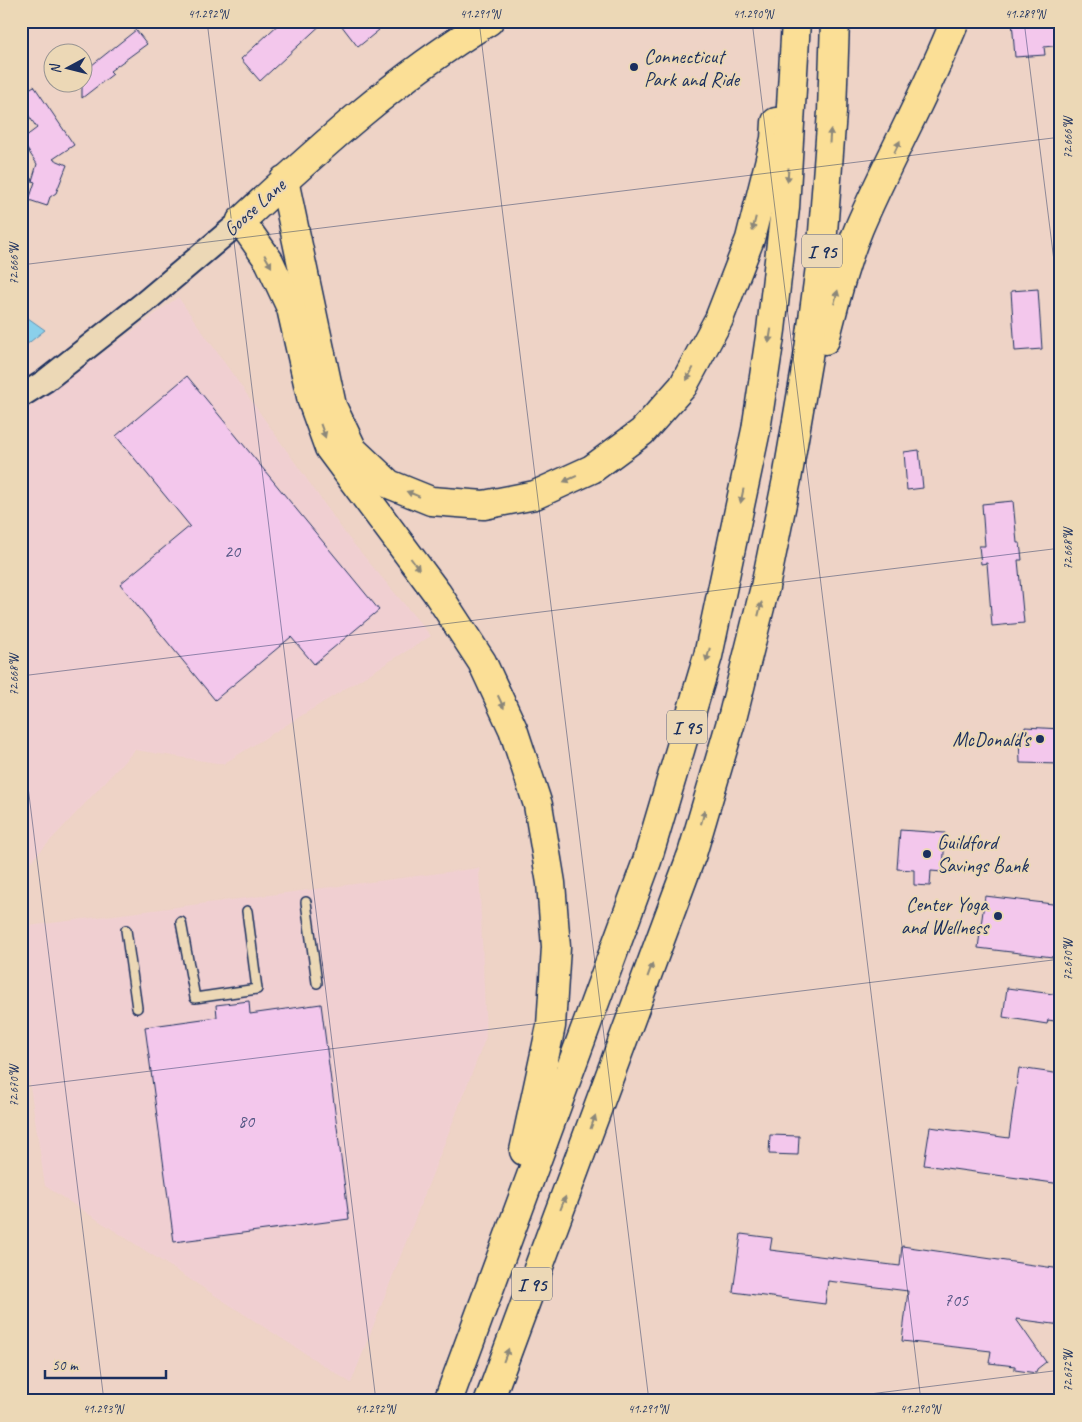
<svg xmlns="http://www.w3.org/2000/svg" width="1082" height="1422" font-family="Caveat,sans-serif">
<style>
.built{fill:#f0cfd1}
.water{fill:#8ad0eb;stroke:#5e90b3}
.building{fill:#f3c7ec;stroke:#1b2f5e}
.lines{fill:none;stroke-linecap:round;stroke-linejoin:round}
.service-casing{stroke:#1b2f5e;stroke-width:12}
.tertiary-casing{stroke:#1b2f5e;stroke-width:26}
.primary-casing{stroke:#1b2f5e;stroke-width:31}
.motorway-casing{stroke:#1b2f5e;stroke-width:31}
.service{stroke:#ecd8b6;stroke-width:9}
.tertiary{stroke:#ecd8b6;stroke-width:22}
.primary{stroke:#fbdf96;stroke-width:28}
.motorway{stroke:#fbdf96;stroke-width:28}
.oneway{fill:#8b877a}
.ticks{fill:none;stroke:#1b2f5e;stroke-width:1;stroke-opacity:0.45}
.poi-dot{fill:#1b2f5e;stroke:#ecd8b6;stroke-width:2}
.labels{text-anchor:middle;stroke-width:4;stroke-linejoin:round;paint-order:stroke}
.number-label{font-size:18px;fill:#515582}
.shield{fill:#ecd8b6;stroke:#5a6278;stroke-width:1}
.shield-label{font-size:19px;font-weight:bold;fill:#1b2f5e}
.poi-label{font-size:20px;fill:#1b2f5e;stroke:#ecd8b6;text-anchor:start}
.street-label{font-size:20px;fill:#1b2f5e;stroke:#ecd8b6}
.neatline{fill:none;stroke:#1b2f5e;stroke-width:2}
.ticks-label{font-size:12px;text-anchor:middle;fill:#1b2f5e}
</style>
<rect width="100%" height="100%" fill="#eed3c6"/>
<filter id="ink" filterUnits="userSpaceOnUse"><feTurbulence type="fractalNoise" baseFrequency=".02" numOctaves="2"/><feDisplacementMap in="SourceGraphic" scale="10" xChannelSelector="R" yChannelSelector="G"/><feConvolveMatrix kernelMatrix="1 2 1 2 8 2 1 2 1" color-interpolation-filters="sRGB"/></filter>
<g filter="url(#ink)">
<g class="built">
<path d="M178,297L347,536L431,636L223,764L135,750L21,872V414Z"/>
<path d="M479,868L486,1037L351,1383L45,1186L21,1025V927Z"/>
</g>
<path class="water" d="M21,313L45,330L21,349Z"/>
<g class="building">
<path d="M282,21H325L260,81L241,59Z"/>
<path d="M338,21H372L379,30L358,47Z"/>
<path d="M1012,21H1061V45L1044,47L1045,55L1015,57Z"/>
<path d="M136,30L147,44L110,71L113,74L82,98V73Z"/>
<path d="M34,86L74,145L53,159L67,165L56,193L50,197L47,206L29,200L35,182L32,181L37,164L21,140L37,128L21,104V94Z"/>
<path d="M1038,289L1042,349L1015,351L1011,291Z"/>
<path d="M187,376L379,610L314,664L291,637L215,700L120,584L190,526L116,436Z"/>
<path d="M919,450L923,488L907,490L904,452Z"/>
<path d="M1013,501L1017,543H1020L1022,560H1018L1024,623L992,626L987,563L981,564L979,546H985L982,504Z"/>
<path d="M1025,727L1061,729V764L1020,763L1019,732H1025Z"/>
<path d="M900,830L945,833L943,872L931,871L930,886L914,885V870L897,869Z"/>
<path d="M985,896L1061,905V958L978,948Z"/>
<path d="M1007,988L1061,995V1022L1048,1020L1047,1024L1003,1017Z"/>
<path d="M249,1001L250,1014L321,1004L349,1219L174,1242L145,1027L217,1017L216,1005Z"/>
<path d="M1019,1068L1061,1074V1184L924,1165L930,1127L1009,1138Z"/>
<path d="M770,1135L799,1136L798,1155L769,1154Z"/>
<path d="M741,1234L772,1238L770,1250L900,1266L902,1246L1061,1269V1325L1016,1319L1046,1362L1037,1369L1036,1373L1015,1370V1366L989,1363L991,1351L902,1341L908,1291L828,1281L825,1304L733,1292Z"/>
</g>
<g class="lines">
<defs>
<g id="service">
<path d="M306,902L317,983"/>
<path d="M181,922L195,998L257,989L247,911"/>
<path d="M126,930L137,1008"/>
</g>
<path id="tertiary" d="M21,396L45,381L145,302L241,221"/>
<path id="primary" d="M241,221C319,148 397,77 489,21"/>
<g id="motorway">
<path d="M284,180L332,406L353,450L389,484L431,501L484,505L535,495L592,469L642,432L683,386L719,319L750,239L775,139L776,122"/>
<path d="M241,221L269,261L291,308L312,401L329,448L437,593L482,662L513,729L538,805L551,883L556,947L551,1026L524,1151"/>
<path d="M825,340C835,302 844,264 859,228C889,158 927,92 955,21"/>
<path d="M448,1401L647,861L708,656L756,430L771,330L785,208L796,21"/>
<path d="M489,1401L692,854L733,715L765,587L787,479L808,357L821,259L832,112L835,21"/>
</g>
</defs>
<use href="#service" class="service-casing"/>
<use href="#tertiary" class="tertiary-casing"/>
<use href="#primary" class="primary-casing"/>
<use href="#motorway" class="motorway-casing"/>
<use href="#service" class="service"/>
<use href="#tertiary" class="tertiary"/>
<use href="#primary" class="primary"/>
<use href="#motorway" class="motorway"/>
</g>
<defs><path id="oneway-solid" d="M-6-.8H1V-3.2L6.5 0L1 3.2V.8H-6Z" transform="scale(1.25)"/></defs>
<g class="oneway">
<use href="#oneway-solid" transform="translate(830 136) rotate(-86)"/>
<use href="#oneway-solid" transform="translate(897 147) rotate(-65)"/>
<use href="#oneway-solid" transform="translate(788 175) rotate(94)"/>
<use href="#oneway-solid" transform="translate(754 224) rotate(104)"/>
<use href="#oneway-solid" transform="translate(268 261) rotate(60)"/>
<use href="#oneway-solid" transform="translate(836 297) rotate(-75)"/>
<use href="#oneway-solid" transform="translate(770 336) rotate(99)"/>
<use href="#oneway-solid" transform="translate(690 374) rotate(118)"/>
<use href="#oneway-solid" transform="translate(323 431) rotate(70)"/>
<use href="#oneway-solid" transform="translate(570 479) rotate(156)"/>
<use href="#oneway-solid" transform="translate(413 494) rotate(-158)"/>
<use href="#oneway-solid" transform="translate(742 496) rotate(102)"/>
<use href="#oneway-solid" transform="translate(415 564) rotate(53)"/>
<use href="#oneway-solid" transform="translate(760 609) rotate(-76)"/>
<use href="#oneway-solid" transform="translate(708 655) rotate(104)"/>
<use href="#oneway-solid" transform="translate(501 702) rotate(65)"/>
<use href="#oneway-solid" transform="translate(703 817) rotate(-74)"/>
<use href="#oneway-solid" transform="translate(650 970) rotate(-70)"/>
<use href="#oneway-solid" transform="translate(593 1122) rotate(-70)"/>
<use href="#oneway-solid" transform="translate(563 1203) rotate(-69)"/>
<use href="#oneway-solid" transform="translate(506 1355) rotate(-69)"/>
</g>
</g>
<path class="ticks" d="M207,21L376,1401M479,21L649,1401M752,21L921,1401M1024,21L1061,317M21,265L1061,137M21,676L1061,548M21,730L104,1401M21,1087L1061,959M814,1401L1061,1370"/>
<g class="poi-dot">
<circle cx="634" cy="67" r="5"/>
<circle cx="1040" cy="739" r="5"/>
<circle cx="927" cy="854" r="5"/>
<circle cx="998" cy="916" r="5"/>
</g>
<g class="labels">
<g class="number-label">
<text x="232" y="557">20</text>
<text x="246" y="1127">80</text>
<text x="956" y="1306">705</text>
</g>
<g class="shield">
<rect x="802" y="234.5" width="40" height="33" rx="4"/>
<rect x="667" y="710.5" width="40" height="33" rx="4"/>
<rect x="512" y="1267.5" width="40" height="33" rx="4"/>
</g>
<g class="shield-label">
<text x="822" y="258">I 95</text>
<text x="687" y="734">I 95</text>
<text x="532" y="1291">I 95</text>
</g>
<g class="poi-label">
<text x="644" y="63">Connecticut<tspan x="644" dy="23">Park and Ride</tspan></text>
<text x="1030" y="746" text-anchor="end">McDonald's</text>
<text x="937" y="849">Guildford<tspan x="937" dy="23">Savings Bank</tspan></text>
<text x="988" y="911" text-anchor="end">Center Yoga<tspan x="988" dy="23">and Wellness</tspan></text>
</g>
<g class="street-label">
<text transform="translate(254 207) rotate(-42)" y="7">Goose Lane</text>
</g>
</g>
<rect width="1082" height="1422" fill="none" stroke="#ecd8b6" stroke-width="55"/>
<g transform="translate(68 68) rotate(263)"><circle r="24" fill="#ecd8b6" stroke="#989493"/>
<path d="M0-4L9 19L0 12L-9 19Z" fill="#1b2f5e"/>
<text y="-8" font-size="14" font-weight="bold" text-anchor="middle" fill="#1b2f5e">N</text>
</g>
<path d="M45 1370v8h121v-8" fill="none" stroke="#1b2f5e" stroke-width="2.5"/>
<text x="52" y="1370" font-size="15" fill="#1b2f5e" stroke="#ecd8b6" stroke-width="4" paint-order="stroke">50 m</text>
<rect x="28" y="28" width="1026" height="1366" class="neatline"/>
<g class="ticks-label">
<text x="208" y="18">41.292°N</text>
<text x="480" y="18">41.291°N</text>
<text x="753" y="18">41.290°N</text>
<text x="1025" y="18">41.289°N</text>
<text transform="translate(1068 138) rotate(-90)" y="4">72.666°W</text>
<text transform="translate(14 264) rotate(-90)" y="4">72.666°W</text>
<text transform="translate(1068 549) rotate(-90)" y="4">72.668°W</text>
<text transform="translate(14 675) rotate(-90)" y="4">72.668°W</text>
<text transform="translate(1068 960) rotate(-90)" y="4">72.670°W</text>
<text transform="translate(14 1086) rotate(-90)" y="4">72.670°W</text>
<text transform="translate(1068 1371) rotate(-90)" y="4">72.672°W</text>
<text x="103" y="1413">41.293°N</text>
<text x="375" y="1413">41.292°N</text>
<text x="648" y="1413">41.291°N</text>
<text x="920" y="1413">41.290°N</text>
</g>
</svg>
